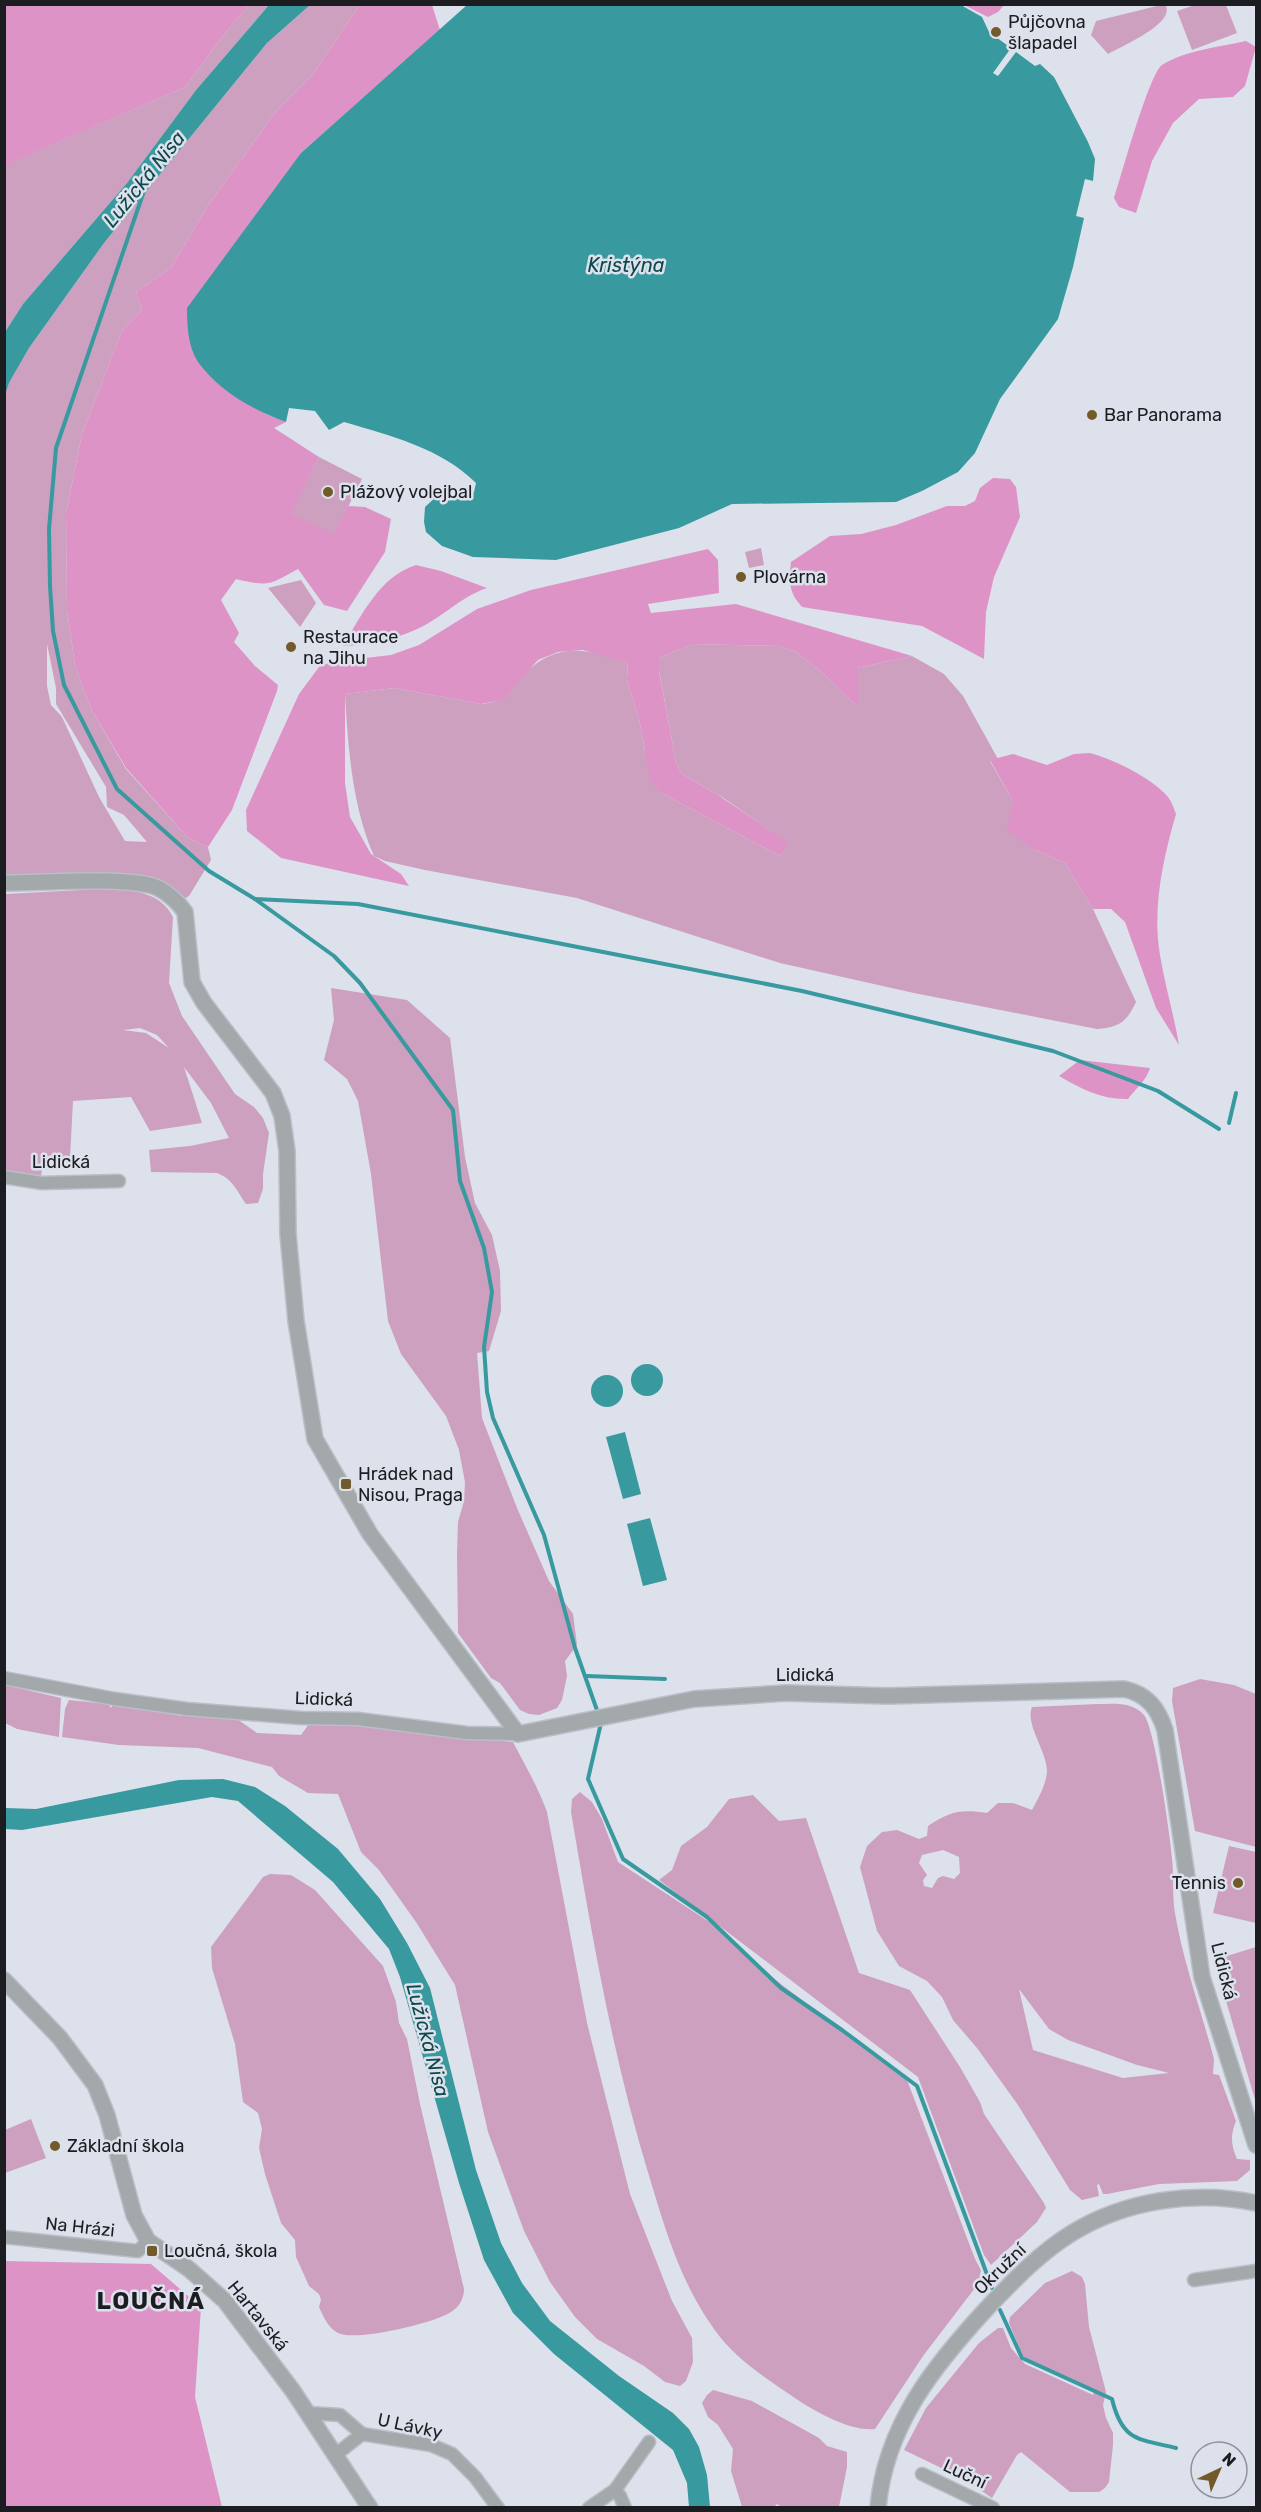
<svg xmlns="http://www.w3.org/2000/svg" width="1261" height="2512" font-family="Rubik,sans-serif">
<style>
.green{fill:#cda0bf;fill-rule:evenodd}
.forest{fill:#de93c7}
.water{fill:#38999f}
.lines{fill:none;stroke-linecap:round;stroke-linejoin:round}
.stream{stroke:#38999f;stroke-width:4}
.minor-casing{stroke:#b9bec7;stroke-width:15}
.tertiary-casing{stroke:#b9bec7;stroke-width:18}
.minor{stroke:#a3a8ab;stroke-width:12}
.tertiary{stroke:#a3a8ab;stroke-width:15}
.poi-dot{fill:#735a2b;stroke:#dce1ec;stroke-width:2}
.labels{text-anchor:middle;stroke-width:5;stroke-linejoin:round;paint-order:stroke}
.poi-label{font-size:18px;fill:#1c1d21;stroke:#dce1ec;text-anchor:start}
.street-label{font-size:18px;fill:#1c1d21;stroke:#dce1ec}
.water-label{font-size:20px;font-style:italic;fill:#0e484b;stroke:#dce1ec}
.district-label{font-size:24px;font-weight:bold;letter-spacing:1.5px;fill:#1c1d21;stroke:#dce1ec}
</style>
<rect width="100%" height="100%" fill="#dce1ec"/>
<g class="green">
<path d="M249,5H269L196,90L127,183L23,304L5,332L4,165L185,87L225,33Z"/>
<path d="M310,5H360L313,74L277,110L207,207L171,268L136,292L142,310L122,331L82,434L66,513L67,610L75,665L91,709L126,769L188,838L208,847L211,860L189,896L182,900L153,882L154,877L122,874L5,875L4,395L9,383L29,348L104,243L267,43ZM47,644L56,688V704L106,787L107,807L124,815L147,842L125,841L99,797L62,717L51,705L47,686Z"/>
<path d="M1161,5L1166,6C1174,24 1122,46 1108,54L1091,35L1096,21Z"/>
<path d="M1195,5H1226L1237,33L1192,50L1177,11Z"/>
<path d="M319,457L362,479L334,535L290,514Z"/>
<path d="M761,548L764,565L749,568L745,552Z"/>
<path d="M301,580L316,603L300,627L268,588Z"/>
<path d="M693,644L780,646L796,652L824,674L857,706V668L912,656L944,674L963,696L998,759L990,761L1013,801L1034,849L1065,863L1093,909L1136,1002C1126,1023 1119,1027 1097,1029L914,993L780,963L577,898L425,870L385,861L374,856C352,806 348,747 345,694L394,688L481,704C506,701 506,695 522,677C554,641 587,648 628,663L627,680L639,719L645,751L663,794L780,856L788,843L725,799L682,774L676,763L659,670V658Z"/>
<path d="M81,890C112,890 157,884 173,917L169,983L182,1016L235,1094L254,1107L263,1118L269,1133L263,1174V1189L258,1203L246,1204C237,1191 233,1179 217,1173L151,1172L149,1150L190,1146L229,1138L211,1103L184,1067L202,1123L150,1131L131,1097L73,1101L70,1158L43,1165L40,1180L5,1174V894ZM140,1028L157,1035L169,1048L146,1033L123,1030Z"/>
<path d="M331,988L407,1000L450,1038L465,1157L475,1203L492,1235L500,1271L501,1311L489,1351L477,1353L482,1418L517,1508L549,1581L573,1614L577,1645L565,1661L567,1676L562,1700L557,1708L539,1715L529,1714L520,1710L500,1683L491,1678L458,1633L457,1553L458,1522L464,1501L465,1482L459,1450L446,1416L401,1354L388,1321L371,1174L358,1101L347,1079L324,1060L334,1020Z"/>
<path d="M1200,1679L1234,1685L1256,1694V1847L1195,1831L1172,1701L1173,1688Z"/>
<path d="M5,1685L61,1698L59,1737L17,1729L5,1723Z"/>
<path d="M69,1700L108,1704L111,1708L113,1704L182,1716L187,1713L237,1719L257,1733L301,1735L309,1724H349L513,1742C525,1765 538,1787 547,1812L587,2023L630,2194L672,2301L692,2338L693,2362L686,2381L680,2386L665,2382L644,2366L597,2339L575,2317L550,2282L524,2231L488,2132L455,1985L416,1922L379,1870L361,1852L338,1794L308,1793L279,1776L272,1767L198,1748L119,1745L62,1737L65,1709Z"/>
<path d="M1097,1704C1113,1704 1132,1701 1144,1715C1155,1729 1170,1835 1172,1858C1174,1876 1172,1895 1175,1913C1183,1962 1201,2010 1214,2059L1213,2074L1219,2075L1236,2121C1230,2135 1231,2146 1237,2159L1250,2160V2170L1237,2181L1159,2184L1107,2194H1103L1099,2184L1097,2185L1099,2196L1082,2200L1070,2190L1018,2105L977,2048L953,2020L942,1997L927,1981L899,1966L877,1931L860,1867L867,1846L882,1832L897,1830L919,1839L927,1836L928,1826C950,1811 961,1809 987,1813L998,1803H1013L1032,1810C1038,1799 1047,1783 1047,1770C1046,1750 1025,1724 1032,1707ZM943,1850L959,1857L960,1873L954,1879L943,1876L938,1878L932,1888L924,1886L923,1880L927,1875L919,1863L922,1855ZM1019,1989L1049,2029L1068,2040L1137,2065L1169,2073L1123,2078L1033,2050Z"/>
<path d="M580,1792L592,1802L602,1819L618,1862L714,1925L773,1978L907,2080L975,2259L981,2270L978,2284L923,2356L875,2429C850,2432 812,2410 792,2396C763,2376 734,2358 714,2329C681,2283 666,2232 650,2179C613,2059 592,1936 571,1812L572,1799Z"/>
<path d="M753,1795L779,1821L806,1818L859,1973L910,1990L960,2067L980,2102L984,2114L1044,2203L1046,2208L1037,2222L991,2265L984,2255L918,2077L659,1880L672,1870L681,1846L707,1827L729,1799Z"/>
<path d="M1229,1846L1256,1852V1923L1213,1913Z"/>
<path d="M270,1874L291,1875L315,1890L383,1966L396,2002L399,2023L407,2039L420,2104L464,2289C464,2299 459,2307 451,2312C435,2323 355,2342 338,2333C329,2329 323,2316 319,2307L321,2300L319,2294L309,2286L296,2257L295,2240L281,2223L265,2174L259,2148L262,2129L258,2113L243,2102L235,2044L212,1968L211,1947L263,1877Z"/>
<path d="M1256,1947V2103L1214,1960Z"/>
<path d="M31,2119L46,2158L5,2173V2130Z"/>
<path d="M1072,2271L1082,2277L1085,2284L1089,2327L1106,2392L1103,2405L1106,2418L1113,2433V2445L1109,2482L1105,2488L1099,2492H1070L1021,2452L1017,2455L992,2498L964,2479L904,2450L926,2408L979,2343L998,2328H1003L1011,2348L1025,2364L1093,2395L1094,2391L1034,2363L1023,2356L1009,2323L1010,2317L1045,2283Z"/>
<path d="M713,2390L752,2401L819,2438L827,2446L847,2452V2467L839,2507H782L777,2504L774,2507H742L731,2471L733,2449L718,2425L708,2417L702,2403L707,2395Z"/>
</g>
<g class="forest">
<path d="M5,4H249V5L225,33L185,87L5,165Z"/>
<path d="M360,5H432L440,30L301,153L198,361C225,390 248,408 286,422L274,428L319,457L291,514L334,534L348,506L365,507L391,519L385,552L347,611L324,605L298,569C269,585 269,587 236,579L221,600L239,633L234,642L255,666L278,685L277,691L232,810L208,847L188,838L126,768L91,709L75,665L67,610L66,513L82,434L122,331L142,310L136,292L171,268L207,207L277,110L313,74Z"/>
<path d="M964,5H1004L998,12L988,17Z"/>
<path d="M1246,41L1256,47L1245,86L1233,97L1199,99L1173,123L1152,161L1136,213L1119,207L1114,198C1121,177 1149,74 1162,65C1186,50 1219,47 1246,41Z"/>
<path d="M993,478L1010,479L1016,487L1020,517L994,577L986,612L984,659L922,626L802,607C788,592 789,581 791,562L830,536L861,534L896,525L947,506H965L975,501L980,488Z"/>
<path d="M708,549L718,560L719,593L648,604L651,613L736,604L912,656L857,668L858,707L824,674L796,652L780,646L693,644L659,658V671L676,763L682,774L718,795L789,843L780,856L663,794L651,782L639,719L627,680L628,663L583,650L558,652L538,660L503,700L481,704L394,688L345,694V783L350,817L371,854L401,874L409,886L281,858L247,831L246,810L299,694L319,667L331,662L391,655L419,645L477,609L531,590Z"/>
<path d="M416,565L441,571L487,588C460,597 441,619 415,630C393,640 366,645 343,646C361,616 380,576 416,565Z"/>
<path d="M1090,753C1113,759 1152,778 1168,797C1172,802 1174,809 1176,814C1163,859 1152,909 1160,955C1165,986 1174,1015 1179,1045L1156,1008L1125,922L1111,909H1093L1065,863L1034,849L1007,830L1013,801L990,760L1013,754L1047,765L1074,754Z"/>
<path d="M1080,1060L1150,1068C1147,1080 1135,1089 1128,1099C1103,1100 1081,1089 1059,1076Z"/>
<path d="M5,2261L151,2264L201,2307L195,2397L222,2507H5Z"/>
</g>
<g class="water">
<path d="M269,5H310L267,43L104,243L29,348L9,383L5,395V332L23,304L127,183L196,90Z"/>
<path d="M467,5H961L982,17L989,32L1011,48L993,73L998,76L1016,52L1035,66L1040,64L1054,77L1088,142L1095,159L1093,181L1085,179L1076,216L1084,218L1073,267L1058,319L1000,399L975,453L958,472L922,491L896,502L732,504L679,528L556,560L473,557L442,546L426,532L424,522L425,507L438,495L456,496L474,492L476,483C441,448 391,436 344,422L329,430L315,411L289,408L286,422C253,410 219,391 198,362C188,347 187,326 187,308L301,153Z"/>
<circle cx="647" cy="1380" r="16"/>
<circle cx="607" cy="1391" r="16"/>
<path d="M625,1432L641,1494L623,1499L606,1437Z"/>
<path d="M650,1518L667,1580L643,1586L627,1524Z"/>
<path d="M223,1779L255,1787L285,1806L338,1849L380,1899L407,1943L430,1988L476,2170L501,2243L522,2283L550,2321L619,2376L673,2413L689,2429L699,2447L707,2475L710,2507H689L687,2483L673,2450L554,2354L513,2313L484,2260L459,2183L400,1977L389,1949L333,1882L238,1801L212,1797L22,1830L5,1829V1808L36,1809L179,1780Z"/>
</g>
<g class="lines">
<g class="stream">
<path d="M145,188L56,448L49,529L50,586L53,631L64,685L117,789L209,871L255,899L334,956L360,983L453,1110L460,1181L484,1248L492,1292L484,1347L487,1392L493,1418L544,1535L575,1648L598,1713"/>
<path d="M255,899L358,904L802,991L1053,1051L1158,1091L1219,1129"/>
<path d="M1229,1123L1236,1093"/>
<path d="M587,1676L665,1679"/>
<path d="M601,1723L588,1779L623,1859L707,1917L781,1988L842,2030L917,2086L992,2288"/>
<path d="M1000,2310L1022,2358L1112,2399C1122,2441 1138,2439 1176,2448"/>
</g>
<defs>
<g id="minor">
<path d="M4,1177L42,1183L119,1181"/>
<path d="M4,1678L115,1699L187,1709L301,1718L358,1719L467,1733L518,1734"/>
<path d="M4,2237L138,2251L148,2241"/>
<path d="M1194,2280L1256,2271"/>
<path d="M307,2413L340,2415L362,2434L431,2445L452,2454L475,2477L498,2508"/>
<path d="M334,2456L362,2434"/>
<path d="M922,2474L993,2508"/>
<path d="M615,2490L620,2496L625,2508"/>
<path d="M589,2508L615,2490L649,2442"/>
</g>
<g id="tertiary">
<path d="M4,883C38,883 131,876 158,888C168,893 179,903 185,912L192,982L204,1003L273,1093L282,1116L287,1151L288,1234L296,1321L315,1439L370,1534L518,1734L694,1699L786,1693L888,1696L1124,1689C1147,1694 1158,1708 1165,1730L1202,1977L1256,2145"/>
<path d="M4,1980L60,2038L95,2085L107,2115L134,2215L148,2241L189,2269L225,2301L293,2391L370,2508"/>
<path d="M878,2508C885,2425 936,2363 990,2305C1015,2279 1041,2252 1072,2233C1126,2200 1195,2190 1256,2203"/>
</g>
</defs>
<use href="#minor" class="minor-casing"/>
<use href="#tertiary" class="tertiary-casing"/>
<use href="#minor" class="minor"/>
<use href="#tertiary" class="tertiary"/>
</g>
<g class="poi-dot">
<circle cx="996" cy="32" r="6"/>
<circle cx="1092" cy="415" r="6"/>
<circle cx="328" cy="492" r="6"/>
<circle cx="741" cy="577" r="6"/>
<circle cx="291" cy="647" r="6"/>
<rect x="340" y="1478" width="12" height="12" rx="3"/>
<circle cx="1238" cy="1883" r="6"/>
<circle cx="55" cy="2146" r="6"/>
<rect x="146" y="2245" width="12" height="12" rx="3"/>
</g>
<g class="labels">
<g class="poi-label">
<text x="1008" y="28">Půjčovna<tspan x="1008" dy="21">šlapadel</tspan></text>
<text x="1104" y="421">Bar Panorama</text>
<text x="340" y="498">Plážový volejbal</text>
<text x="753" y="583">Plovárna</text>
<text x="303" y="643">Restaurace<tspan x="303" dy="21">na Jihu</tspan></text>
<text x="358" y="1480">Hrádek nad<tspan x="358" dy="21">Nisou, Praga</tspan></text>
<text x="1226" y="1889" text-anchor="end">Tennis</text>
<text x="67" y="2152">Základní škola</text>
<text x="164" y="2257">Loučná, škola</text>
</g>
<g class="street-label">
<text x="61" y="1168">Lidická</text>
<text x="805" y="1681">Lidická</text>
<text transform="translate(324 1699) rotate(2)" y="6">Lidická</text>
<text transform="translate(1224 1971) rotate(76)" y="6">Lidická</text>
<text transform="translate(80 2227) rotate(6)" y="6">Na Hrázi</text>
<text transform="translate(1000 2269) rotate(-44)" y="6">Okružní</text>
<text transform="translate(258 2316) rotate(51)" y="6">Hartavská</text>
<text transform="translate(410 2426) rotate(12)" y="6">U Lávky</text>
<text transform="translate(965 2474) rotate(25)" y="6">Luční</text>
</g>
<g class="water-label">
<text transform="translate(144 179) rotate(-51)" y="7">Lužická Nisa</text>
<text x="626" y="272">Kristýna</text>
<text transform="translate(428 2040) rotate(75)" y="7">Lužická Nisa</text>
</g>
<g class="district-label">
<text x="151" y="2309">LOUČNÁ</text>
</g>
</g>
<rect width="1261" height="2512" fill="none" stroke="#1c1d21" stroke-width="12"/>
<g transform="translate(1219 2470) rotate(44)"><circle r="28" fill="#dce1ec" stroke="#8f939b" stroke-width="1.5"/>
<path d="M0-4.5L10 22L0 15L-10 22Z" fill="#735a2b"/>
<text y="-9" font-size="16" font-weight="bold" text-anchor="middle" fill="#1c1d21">N</text>
</g>
</svg>
